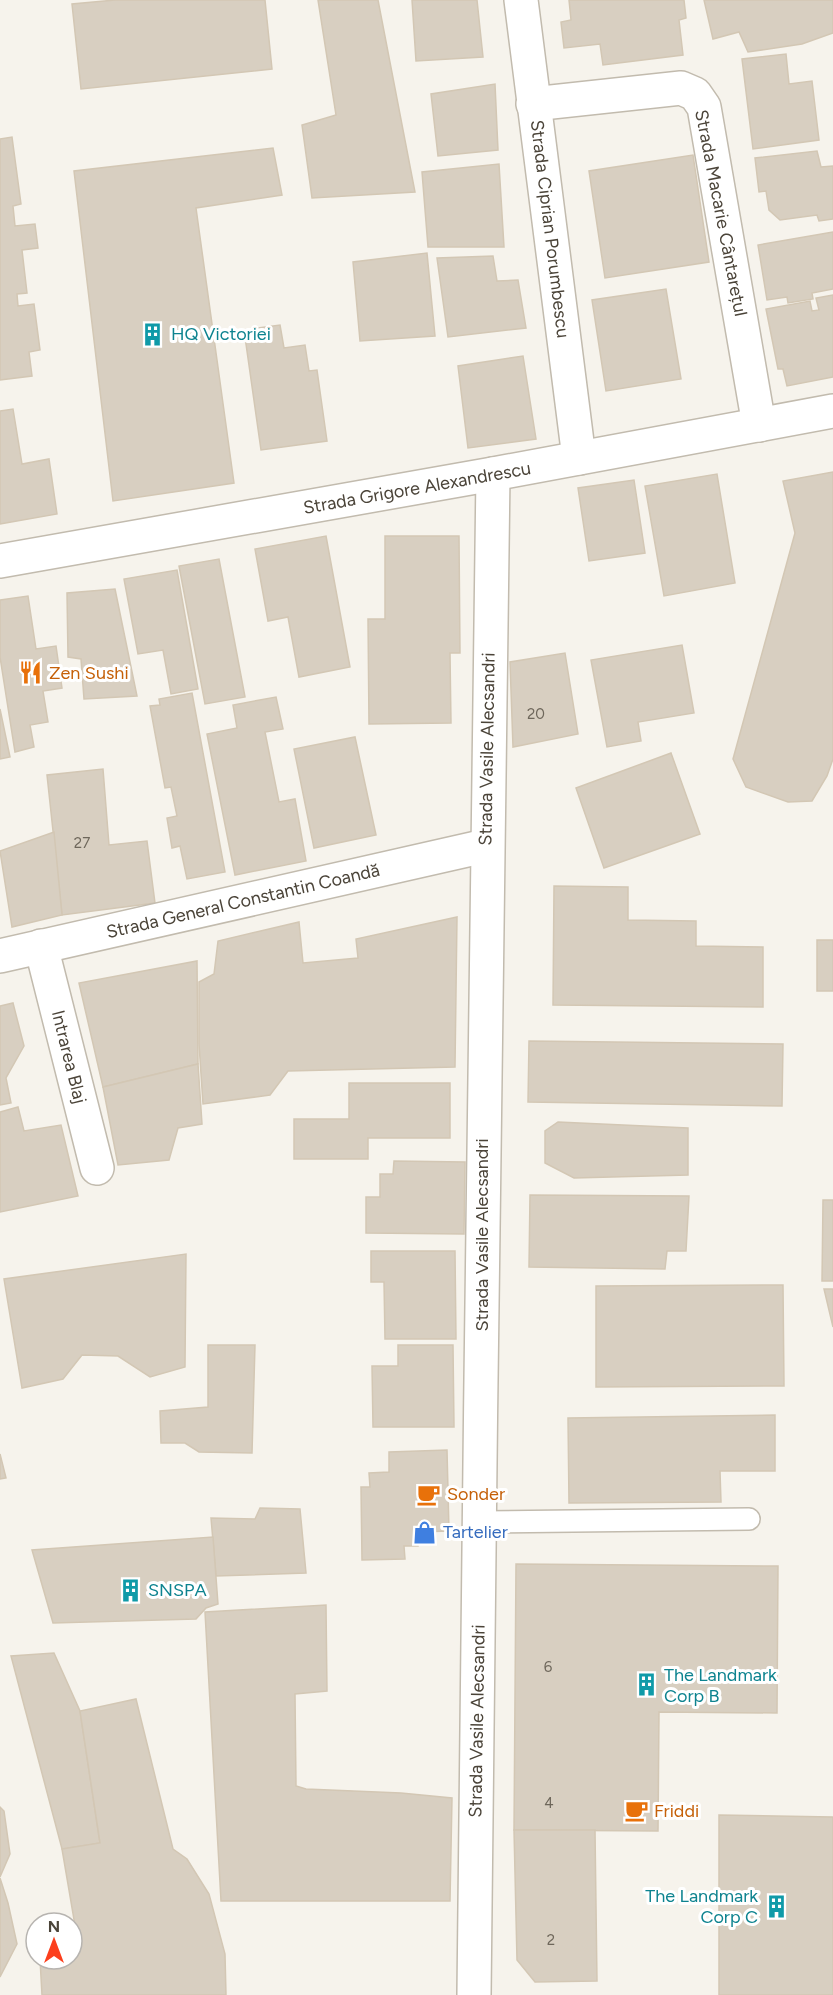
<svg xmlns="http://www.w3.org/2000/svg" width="833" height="1995" font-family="Figtree,sans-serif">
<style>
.building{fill:#d8cfc1;stroke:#d3c7b4;stroke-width:1.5}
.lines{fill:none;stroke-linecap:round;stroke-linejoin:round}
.service-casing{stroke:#c2bbae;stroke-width:24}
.minor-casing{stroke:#c2bbae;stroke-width:36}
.service{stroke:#fff;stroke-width:21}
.minor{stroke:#fff;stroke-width:33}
.labels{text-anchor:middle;stroke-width:6;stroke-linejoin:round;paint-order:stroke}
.number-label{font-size:15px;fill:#6e675b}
.street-label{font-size:18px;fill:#4b4439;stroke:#fff}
.culture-label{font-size:18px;fill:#0d838f;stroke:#fff;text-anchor:start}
.food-label{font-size:18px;fill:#c56008;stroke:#fff;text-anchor:start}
.shop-label{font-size:18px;fill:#366cbe;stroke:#fff;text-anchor:start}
</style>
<rect width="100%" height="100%" fill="#f6f3ec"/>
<g class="building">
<path d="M115,0H265L272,69L81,89L72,4Z"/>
<path d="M318,0H378L415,192L312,198L302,125L336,115Z"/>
<path d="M412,0H477L483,57L416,61Z"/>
<path d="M569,0H684L686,18L679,20L683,55L603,65L600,44L564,48L561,22L571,20Z"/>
<path d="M704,0H833V33L802,44L748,52L739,32L713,39Z"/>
<path d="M786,54L789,84L812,81L819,140L753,149L742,59Z"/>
<path d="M495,84L498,150L438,156L431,94Z"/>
<path d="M12,137L21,204L13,206L15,226L35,224L38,248L22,250L27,293L17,294L18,306L34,304L40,350L29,352L32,376L0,380V139Z"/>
<path d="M273,148L282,195L196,208L234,483L113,501L74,171Z"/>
<path d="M817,151L821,167L833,166V219L819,221L817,215L780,220L769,210L766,191L759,192L755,158Z"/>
<path d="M693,155L709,262L605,278L589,171Z"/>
<path d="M499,164L504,247H428L422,172Z"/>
<path d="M833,232V289L812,293L813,299L788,303L787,297L767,300L758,245Z"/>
<path d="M427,253L435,336L360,341L353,262Z"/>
<path d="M493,256L497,281L518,280L526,328L448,337L437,258Z"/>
<path d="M666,289L681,379L606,391L592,300Z"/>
<path d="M833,295V377L787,386L783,369H778L766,309L810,301L812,311L819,310L816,298Z"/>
<path d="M280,325L284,348L305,345L309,371L317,370L327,441L261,450L244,330Z"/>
<path d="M523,356L536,439L468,448L458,366Z"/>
<path d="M13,409L22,464L49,459L57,514L0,524V411Z"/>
<path d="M833,472V759L827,776L812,801L788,802L746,787L733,759L795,533L783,481Z"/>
<path d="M717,474L735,583L664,596L645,486Z"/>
<path d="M634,480L645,553L589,561L578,488Z"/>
<path d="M326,536L350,667L299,677L288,617L268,621L255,549Z"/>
<path d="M385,536H459L460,653H450L451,723L369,724L368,619H385Z"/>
<path d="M219,559L245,697L205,704L179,566Z"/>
<path d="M177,570L198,689L171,694L163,650L138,654L124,579Z"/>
<path d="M115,589L137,696L84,699L81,659L68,657L67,593Z"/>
<path d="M28,596L36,649L56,646L62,688L43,691L48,722L30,725L34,747L15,752L0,657V600Z"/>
<path d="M682,645L694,713L638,722L641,741L607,747L591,660Z"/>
<path d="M565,653L578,734L513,747L510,662Z"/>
<path d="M192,693L225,872L187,879L180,846L172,848L167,818L177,816L171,787L165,788L150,706L160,705L159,699Z"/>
<path d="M276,697L283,729L265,732L279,802L295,799L306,861L235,875L207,734L237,728L233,705Z"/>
<path d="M0,709L10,757L0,759Z"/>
<path d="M355,737L376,835L314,848L294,749Z"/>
<path d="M671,753L700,834L604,868L576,788Z"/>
<path d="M103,769L109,845L147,841L155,903L62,915L47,775Z"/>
<path d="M54,832L62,915L12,927L0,851Z"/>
<path d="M554,886L628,887V920L696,921V946L763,947V1007L553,1005Z"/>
<path d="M457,917L455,1067L288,1071L270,1095L203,1104L199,1044V982L214,974L218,941L299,922L303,963L358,958L356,939Z"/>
<rect x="817" y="940" width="16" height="51"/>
<path d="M197,961L198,1064L103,1087L79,983Z"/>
<path d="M13,1003L24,1046L6,1078L11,1103L0,1105V1006Z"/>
<path d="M529,1041L783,1044L782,1106L528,1102Z"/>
<path d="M198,1064L202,1124L178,1128L169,1160L118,1165L103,1087Z"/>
<path d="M349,1083H450V1138H368V1159H294V1119H349Z"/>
<path d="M18,1107L24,1131L61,1125L78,1196L0,1212V1112Z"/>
<path d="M558,1122L688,1128V1175L574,1178L545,1163V1131Z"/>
<path d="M394,1161L465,1162L464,1234L366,1233V1197H380V1174H393Z"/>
<path d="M530,1195L689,1196L686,1251H667L665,1269L529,1267Z"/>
<path d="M823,1200H833V1281H822Z"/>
<path d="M371,1251H455L456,1339H385L384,1282H371Z"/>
<path d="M186,1254L185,1367L150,1377L118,1356L82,1355L63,1379L22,1388L4,1279Z"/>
<path d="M783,1285L784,1386L596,1387V1286Z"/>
<path d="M824,1289H833V1327Z"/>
<path d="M208,1345H255L252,1453L199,1452L185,1443H161L160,1411L208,1407Z"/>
<path d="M398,1345H453L454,1427H373L372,1366H398Z"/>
<path d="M775,1415V1471H720L721,1502L569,1503L568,1418Z"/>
<path d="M447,1450L449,1531L418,1532V1546H404L405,1559L362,1560L361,1487H370L369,1473L389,1472V1452Z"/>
<path d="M0,1454L6,1478L0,1479Z"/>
<path d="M260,1508L300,1509L306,1573L216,1576L211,1518L255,1519Z"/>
<path d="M213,1537L218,1604L206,1608L196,1619L53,1623L32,1550Z"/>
<path d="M516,1564L778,1566L777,1713L659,1712L658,1831L514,1830Z"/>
<path d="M326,1605L327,1691L295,1694L296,1786L306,1789L401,1793L452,1798L450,1901H221L205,1612Z"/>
<path d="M54,1653L80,1711L100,1843L62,1849L11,1656Z"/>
<path d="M136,1699L173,1849L187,1859L209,1894L225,1954L226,1995H42L40,1959H72V1937H77L62,1849L100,1843L80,1711Z"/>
<path d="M0,1807L4,1811L10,1854L0,1877Z"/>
<path d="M719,1815L833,1817V1995H719Z"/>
<path d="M514,1830H595L597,1981L535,1982L517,1960Z"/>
<path d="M0,1878L8,1903L17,1944L0,1977Z"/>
</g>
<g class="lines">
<defs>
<path id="service" d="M480,1522L749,1519"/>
<g id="minor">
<path d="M521,0L579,458"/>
<path d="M533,104L681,88L695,94L704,107L759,425"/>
<path d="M0,561L493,474L833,411"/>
<path d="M41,946L97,1168"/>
<path d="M0,956L485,846"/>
<path d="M474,1995C481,1488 483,981 493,474"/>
</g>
</defs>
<use href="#service" class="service-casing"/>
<use href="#minor" class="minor-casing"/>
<use href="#service" class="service"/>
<use href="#minor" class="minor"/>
</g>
<defs>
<symbol id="building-bare" viewBox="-9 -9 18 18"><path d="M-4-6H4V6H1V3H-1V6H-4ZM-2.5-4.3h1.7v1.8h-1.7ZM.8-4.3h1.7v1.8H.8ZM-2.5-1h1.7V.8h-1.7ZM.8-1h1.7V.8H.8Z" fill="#0f9aa8" stroke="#fff" stroke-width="2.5" paint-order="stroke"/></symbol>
<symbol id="restaurant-bare" viewBox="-9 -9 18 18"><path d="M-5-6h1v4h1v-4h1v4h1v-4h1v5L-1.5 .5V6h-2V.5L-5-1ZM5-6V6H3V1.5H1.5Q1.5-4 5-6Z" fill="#e8710a" stroke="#fff" stroke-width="2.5" paint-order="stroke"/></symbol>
<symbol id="cafe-bare" viewBox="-9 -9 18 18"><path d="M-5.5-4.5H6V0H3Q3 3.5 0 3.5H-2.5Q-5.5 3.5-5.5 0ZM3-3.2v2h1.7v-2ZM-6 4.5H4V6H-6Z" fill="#e8710a" stroke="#fff" stroke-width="2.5" paint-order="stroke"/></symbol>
<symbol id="shop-bare" viewBox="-9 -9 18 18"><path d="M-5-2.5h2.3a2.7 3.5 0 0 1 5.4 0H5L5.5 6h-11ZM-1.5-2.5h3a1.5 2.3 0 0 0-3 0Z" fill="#3f7fe0" stroke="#fff" stroke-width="2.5" paint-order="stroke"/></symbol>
</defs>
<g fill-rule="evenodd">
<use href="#building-bare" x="136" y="318" width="33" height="33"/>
<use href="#restaurant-bare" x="14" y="656" width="33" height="33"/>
<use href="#cafe-bare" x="412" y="1478" width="33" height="33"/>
<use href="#shop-bare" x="408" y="1516" width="33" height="33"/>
<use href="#building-bare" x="114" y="1574" width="33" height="33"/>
<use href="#building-bare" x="630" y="1668" width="33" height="33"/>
<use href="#cafe-bare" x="620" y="1794" width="33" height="33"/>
<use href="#building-bare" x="760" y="1890" width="33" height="33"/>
</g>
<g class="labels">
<g class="number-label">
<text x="536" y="719">20</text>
<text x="82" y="848">27</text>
<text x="548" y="1672">6</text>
<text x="549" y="1808">4</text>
<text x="551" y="1945">2</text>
</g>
<g class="street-label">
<text transform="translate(721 213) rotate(79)" y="6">Strada Macarie Cântarețul</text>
<text transform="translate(550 229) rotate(83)" y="6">Strada Ciprian Porumbescu</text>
<text transform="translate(417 488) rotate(-10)" y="6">Strada Grigore Alexandrescu</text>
<text transform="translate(487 749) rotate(-89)" y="6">Strada Vasile Alecsandri</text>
<text transform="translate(243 901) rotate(-13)" y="6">Strada General Constantin Coandă</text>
<text transform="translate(69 1057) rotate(76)" y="6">Intrarea Blaj</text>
<text transform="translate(482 1235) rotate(-90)" y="6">Strada Vasile Alecsandri</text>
<text transform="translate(477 1721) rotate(-89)" y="6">Strada Vasile Alecsandri</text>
</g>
<g class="culture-label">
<text x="171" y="340">HQ Victoriei</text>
<text x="148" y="1596">SNSPA</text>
<text x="664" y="1681">The Landmark<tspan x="664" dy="21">Corp B</tspan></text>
<text x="758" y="1902" text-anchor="end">The Landmark<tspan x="758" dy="21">Corp C</tspan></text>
</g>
<g class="food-label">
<text x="49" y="679">Zen Sushi</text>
<text x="447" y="1500">Sonder</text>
<text x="654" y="1817">Friddi</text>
</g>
<g class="shop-label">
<text x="443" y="1538">Tartelier</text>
</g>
</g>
<g transform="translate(54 1941)"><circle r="28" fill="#ffffff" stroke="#b7b4b0" stroke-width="1.5"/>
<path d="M0-4.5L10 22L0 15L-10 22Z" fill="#fc3f1d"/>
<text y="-9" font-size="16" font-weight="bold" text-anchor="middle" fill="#4b4439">N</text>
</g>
</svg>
